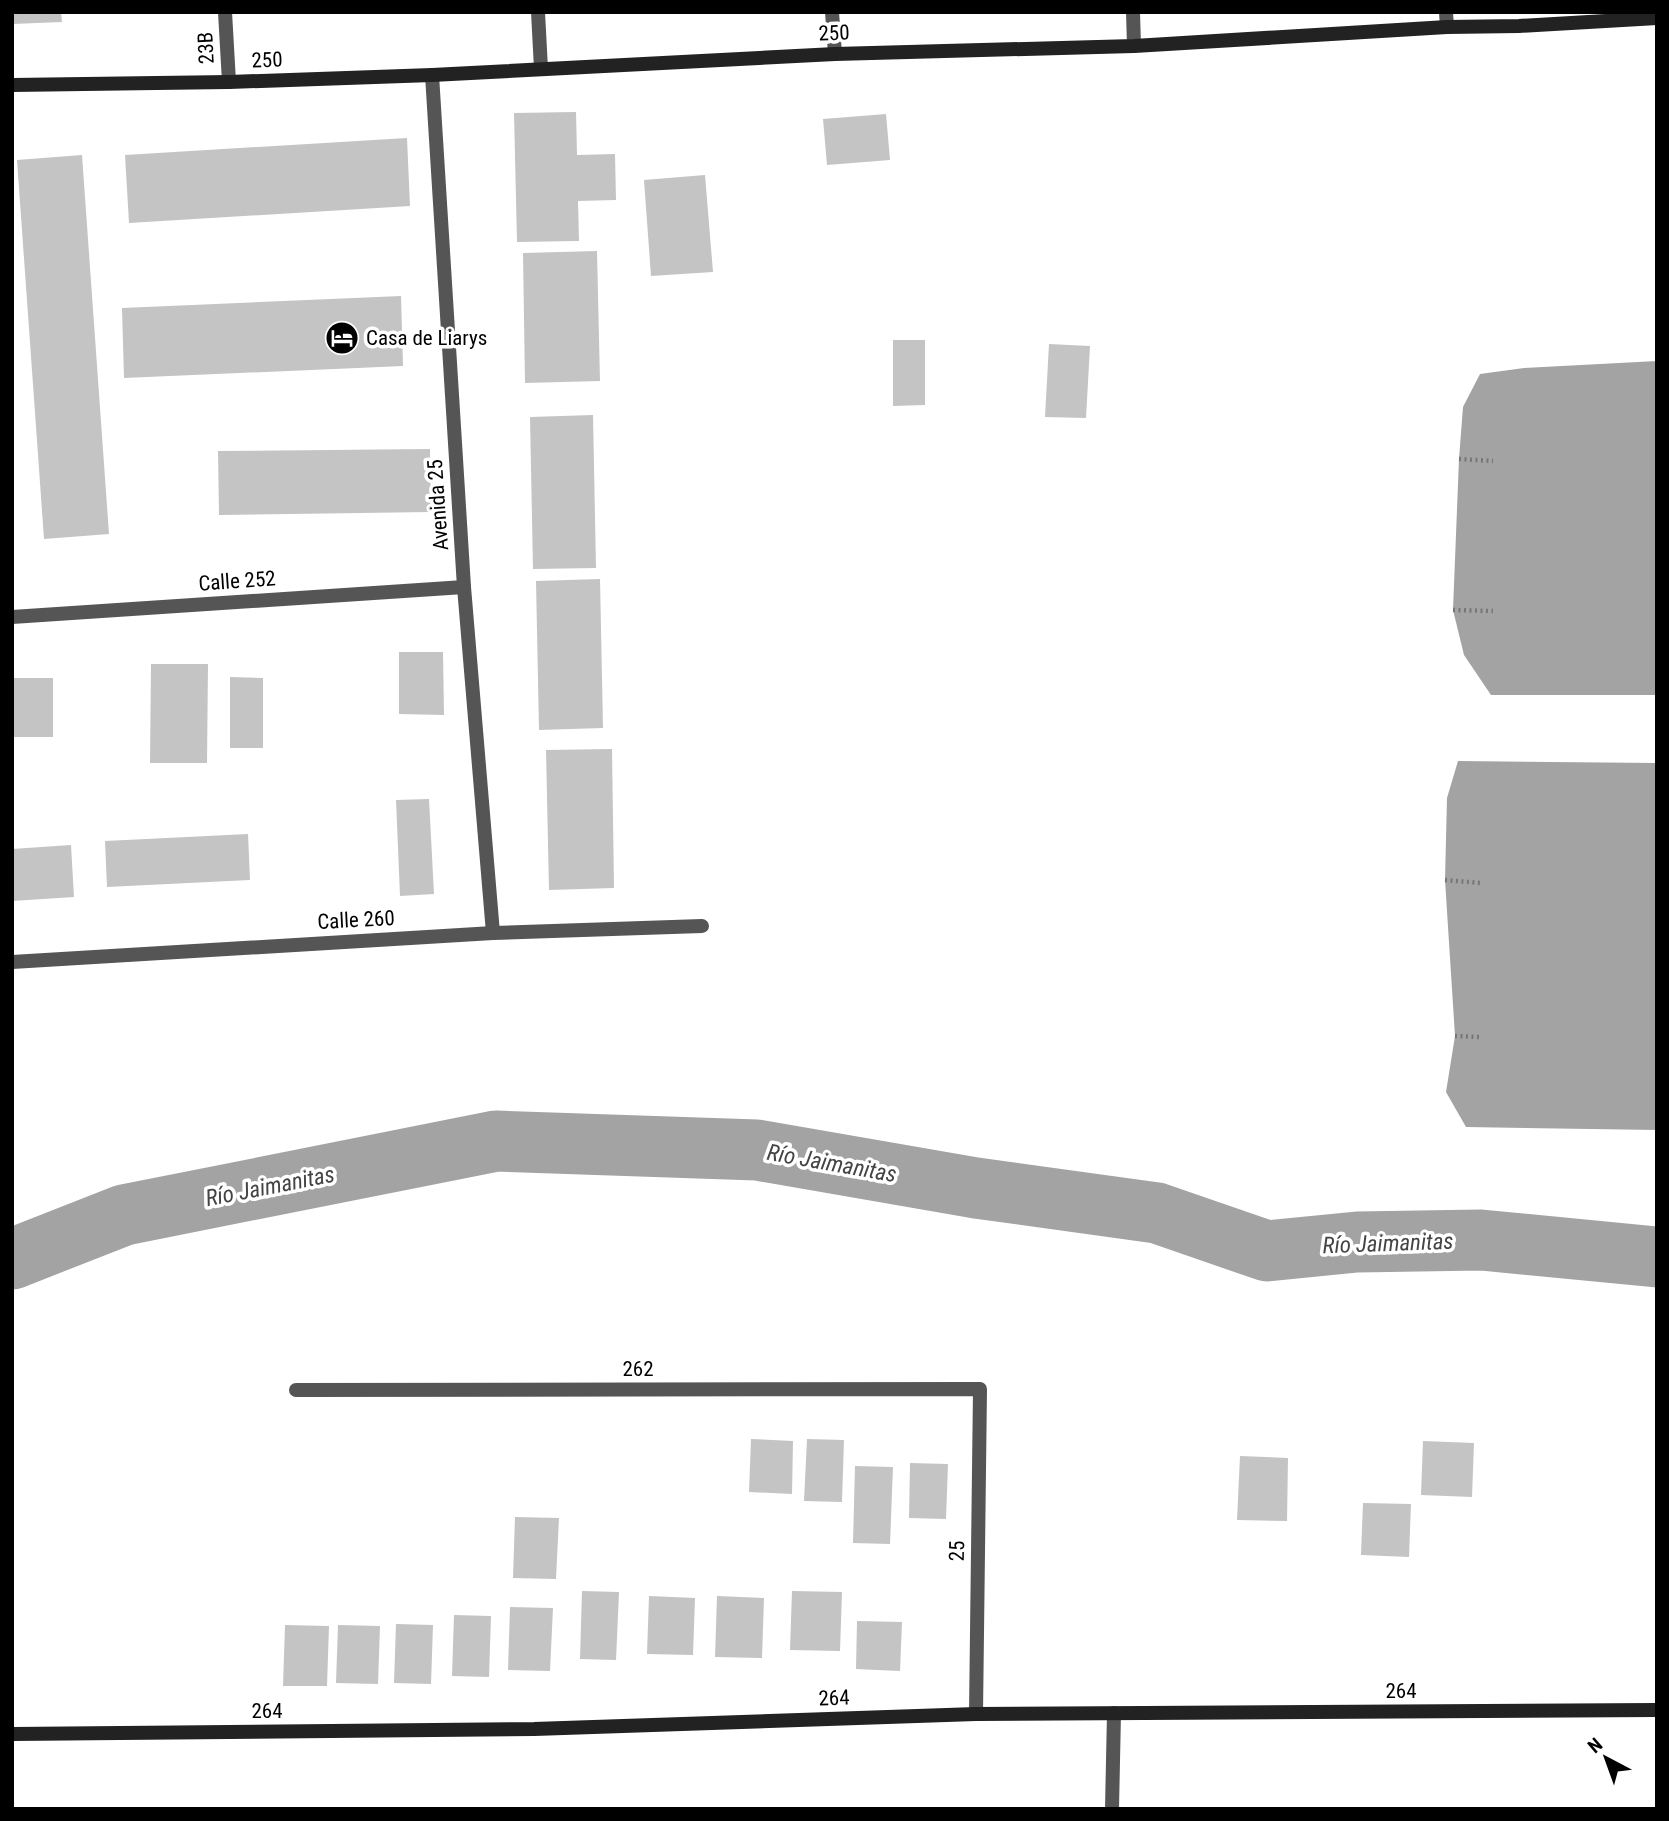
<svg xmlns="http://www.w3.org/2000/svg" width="1669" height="1821" font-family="'Roboto Condensed',sans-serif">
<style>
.water{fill:#a3a3a3}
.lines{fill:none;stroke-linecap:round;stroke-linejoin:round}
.river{stroke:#a3a3a3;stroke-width:61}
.building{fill:#c4c4c4}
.path{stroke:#777;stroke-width:4.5;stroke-dasharray:2 3.5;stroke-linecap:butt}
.lane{stroke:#555;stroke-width:14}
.street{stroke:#555;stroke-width:14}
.secondary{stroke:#222;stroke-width:14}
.labels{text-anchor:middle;stroke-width:7;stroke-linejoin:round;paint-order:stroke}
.street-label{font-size:21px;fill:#000;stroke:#fff}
.poi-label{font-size:21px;fill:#000;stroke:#fff;text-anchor:start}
.water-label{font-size:23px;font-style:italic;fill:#444;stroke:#fff}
</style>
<rect width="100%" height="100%" fill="#fff"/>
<g class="water">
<path d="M1657,361V695H1491L1464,655L1453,610L1459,459L1463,407L1480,374L1524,368Z"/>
<path d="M1458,761L1657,763V1130L1466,1127L1446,1092L1455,1036L1445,880L1447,798Z"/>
</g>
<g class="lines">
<path class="river" d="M12,1259L124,1215L496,1141L757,1150L976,1188L1157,1213L1267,1251L1357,1242L1481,1240L1657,1257"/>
</g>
<g class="building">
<path d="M12,12H61L62,22L12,24Z"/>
<path d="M576,112L577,155L615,154L616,200L578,201L579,241L517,242L514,113Z"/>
<path d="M886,114L890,160L827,165L823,119Z"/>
<path d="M407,138L410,206L129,223L125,155Z"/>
<path d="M82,155L109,534L44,539L17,160Z"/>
<path d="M705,175L713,272L651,276L644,180Z"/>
<path d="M597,251L600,381L525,383L523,253Z"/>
<path d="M401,296L403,366L124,378L122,308Z"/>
<path d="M893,340H925V405L893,406Z"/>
<path d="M1049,344L1090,346L1086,418L1045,417Z"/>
<path d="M593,415L596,568L533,569L530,417Z"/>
<path d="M430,449L431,512L219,515L218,451Z"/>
<path d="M600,579L603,728L539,730L536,581Z"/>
<path d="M399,652H443L444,715L399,714Z"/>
<path d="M151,664H208L207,763H150Z"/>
<path d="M230,677L263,678V748H230Z"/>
<rect x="12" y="678" width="41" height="59"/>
<path d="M612,749L614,888L549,890L546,750Z"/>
<path d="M429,799L434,894L400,896L396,800Z"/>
<path d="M248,834L250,880L107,887L105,841Z"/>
<path d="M71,845L74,897L12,901V849Z"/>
<path d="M751,1439L793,1441L792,1494L749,1492Z"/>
<path d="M807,1439L844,1440L842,1502L804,1501Z"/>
<path d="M1423,1441L1474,1443L1472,1497L1421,1495Z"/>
<path d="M1240,1456L1288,1458L1287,1521L1237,1520Z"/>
<path d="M910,1463L948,1464L946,1519L909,1518Z"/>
<path d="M855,1466L893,1467L890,1544L853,1543Z"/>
<path d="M1363,1503L1411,1504L1409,1557L1361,1555Z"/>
<path d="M515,1517L559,1518L556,1579L513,1578Z"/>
<path d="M582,1591L619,1592L616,1660L580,1659Z"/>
<path d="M792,1591L842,1592L840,1651L790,1650Z"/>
<path d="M649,1596L695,1598L693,1655L647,1654Z"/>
<path d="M717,1596L764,1598L762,1658L715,1657Z"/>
<path d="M510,1607L553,1608L550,1671L508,1670Z"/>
<path d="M454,1615L491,1616L489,1677L452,1676Z"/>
<path d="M857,1621L902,1622L900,1671L856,1669Z"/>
<path d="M396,1624L433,1625L431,1684L394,1683Z"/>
<path d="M285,1625L329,1626L327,1686H283Z"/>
<path d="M338,1625L380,1626L378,1684L336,1683Z"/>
</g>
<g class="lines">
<g class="path">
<path d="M1459,459L1493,461"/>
<path d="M1453,610L1493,611"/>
<path d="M1445,880L1480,883"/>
<path d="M1455,1036L1480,1037"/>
</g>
<path class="lane" d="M1112,1809L1114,1713"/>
<g class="street">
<path d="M225,12L229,82"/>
<path d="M538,12L541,69"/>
<path d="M832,12L835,54"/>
<path d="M1133,12L1134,46"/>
<path d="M1446,12L1447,27"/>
<path d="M432,75L464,587L493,933"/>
<path d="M12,617L464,587"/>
<path d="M12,962L493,933L702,926"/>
<path d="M296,1390L980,1389L976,1714"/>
</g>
<g class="secondary">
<path d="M12,85L229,82L432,75L835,54L1134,46L1447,27L1519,26L1657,18"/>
<path d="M12,1734L534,1729L976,1714L1657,1710"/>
</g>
</g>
<defs>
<symbol id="hotel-disc" viewBox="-11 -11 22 22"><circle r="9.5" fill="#000" stroke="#fff"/><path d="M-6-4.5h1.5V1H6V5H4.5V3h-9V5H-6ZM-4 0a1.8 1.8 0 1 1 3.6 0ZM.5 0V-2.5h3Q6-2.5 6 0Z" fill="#fff"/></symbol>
</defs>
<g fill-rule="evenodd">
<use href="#hotel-disc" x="323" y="319" width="38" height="38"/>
</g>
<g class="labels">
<g class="street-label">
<text transform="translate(834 33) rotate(-2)" y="7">250</text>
<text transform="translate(206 48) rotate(-93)" y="7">23B</text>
<text transform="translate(267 60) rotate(-2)" y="7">250</text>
<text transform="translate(438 505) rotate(-94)" y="7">Avenida 25</text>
<text transform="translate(237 581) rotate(-4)" y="7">Calle 252</text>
<text transform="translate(356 920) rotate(-3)" y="7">Calle 260</text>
<text x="638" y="1376">262</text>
<text transform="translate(957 1551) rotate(-89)" y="7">25</text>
<text x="1401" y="1698">264</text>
<text transform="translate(834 1698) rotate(-2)" y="7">264</text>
<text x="267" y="1718">264</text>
</g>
<g class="poi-label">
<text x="366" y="345">Casa de Liarys</text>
</g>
<g class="water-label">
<text transform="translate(832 1163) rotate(10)" y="8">Río Jaimanitas</text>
<text transform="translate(270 1186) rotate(-11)" y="8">Río Jaimanitas</text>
<text transform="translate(1388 1243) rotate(-2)" y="8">Río Jaimanitas</text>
</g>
</g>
<rect width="1669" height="1821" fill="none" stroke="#000000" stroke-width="28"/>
<g transform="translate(1606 1758) rotate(319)" stroke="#ffffff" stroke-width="5" paint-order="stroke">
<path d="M0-5L12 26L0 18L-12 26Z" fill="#000000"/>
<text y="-10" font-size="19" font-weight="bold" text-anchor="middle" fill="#000000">N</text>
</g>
</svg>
